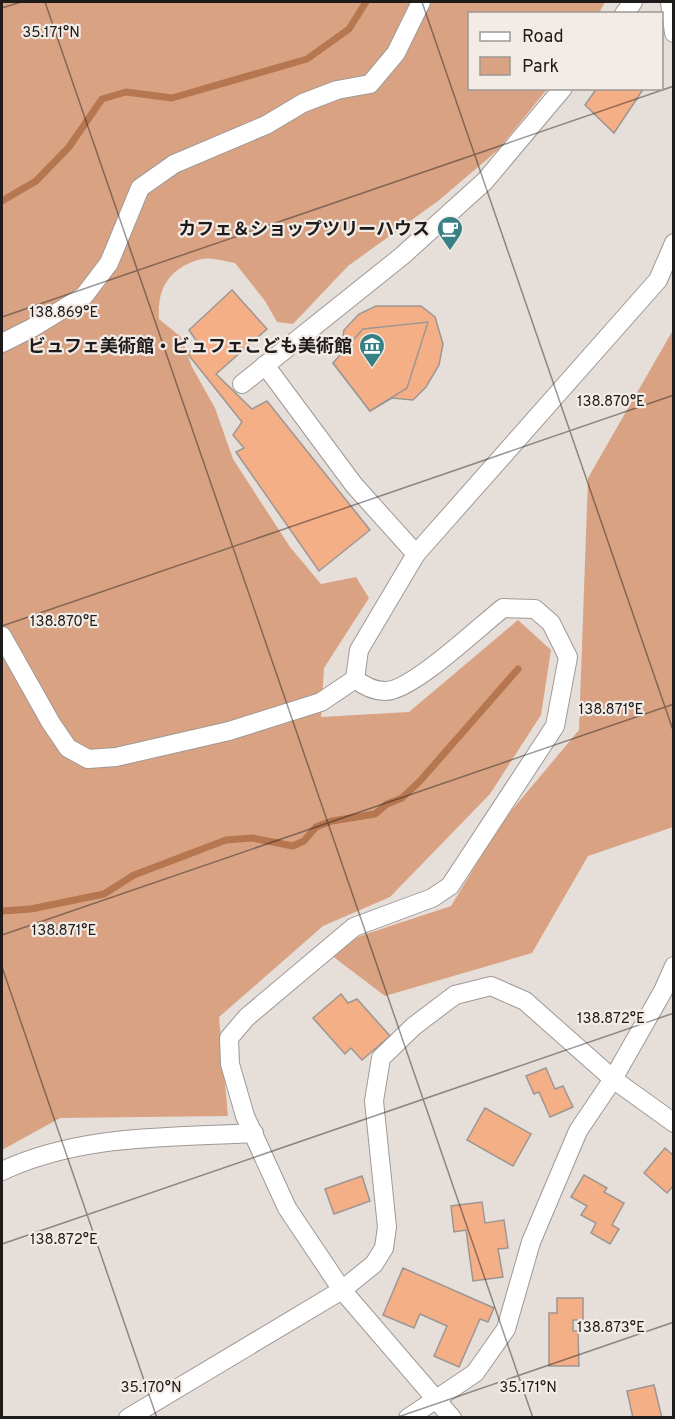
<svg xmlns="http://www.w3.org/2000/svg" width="675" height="1419" font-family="Overpass,'Noto Sans JP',sans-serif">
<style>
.green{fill:#d9a383}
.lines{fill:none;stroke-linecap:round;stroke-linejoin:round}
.stream{stroke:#b6764f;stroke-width:7}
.building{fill:#f4af87;stroke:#9e9692;stroke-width:1.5}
.street-casing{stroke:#a09895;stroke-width:20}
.street{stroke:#fff;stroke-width:18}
.ticks{fill:none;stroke:#1e1b1a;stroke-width:1.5;stroke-opacity:0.45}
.labels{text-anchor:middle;stroke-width:4.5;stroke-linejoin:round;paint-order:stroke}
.poi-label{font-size:18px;font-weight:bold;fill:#1e1b1a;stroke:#f2ebe6;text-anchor:end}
.ticks-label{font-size:15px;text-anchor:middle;fill:#1e1b1a;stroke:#f2ebe6;stroke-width:4.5;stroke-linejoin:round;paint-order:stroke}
</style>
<rect width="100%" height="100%" fill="#e5ded9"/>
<g class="green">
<path d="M2,2H605L599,13L470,14V88L547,89L498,150L438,201L348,266L293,324L277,322L265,301L235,263C225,261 211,257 201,259C169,268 157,288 159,319L181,337L192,367L215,408L233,459L290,547L321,584L356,577L369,598L324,668L321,717L409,712L518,620L551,650L541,715L490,794L390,897L323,926L219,1017L228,1116L60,1118L2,1150Z"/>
<path d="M673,330V827L588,856L532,953L385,996L331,955L360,936L451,906L502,822L579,730L588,478Z"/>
</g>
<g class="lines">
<g class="stream">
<path d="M2,201L36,181L69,147L102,99L126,92L172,98L307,59L349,29L366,2"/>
<path d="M2,911L31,909L104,894L134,875L226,840L252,838L293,846L304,841L316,827L332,821L375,814L387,804L402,798L420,781L518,669"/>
</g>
</g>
<g class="building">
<path d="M597,88H644L614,133L585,105Z"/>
<path d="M232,290L267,329L216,374L252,409L267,401L370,530L319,571L236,452L244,448L233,435L242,422L187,353L200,346L189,330Z"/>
<path d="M376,306H421L435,317L443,344L439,365L426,387L413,400L392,398L370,411L333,363L340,356L344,330L359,314Z"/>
<path d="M428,322L407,388L370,411L333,363L363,329Z"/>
<path d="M341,994L348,1003L357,999L390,1036L362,1060L351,1048L345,1054L313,1018Z"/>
<path d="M546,1068L555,1089L563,1086L573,1107L550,1117L539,1092L534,1094L526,1076Z"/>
<path d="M485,1108L531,1134L513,1166L467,1140Z"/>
<path d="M665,1148L674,1156V1185L667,1193L644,1173Z"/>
<path d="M584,1175L607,1188L604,1192L624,1203L612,1225L619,1229L610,1244L591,1233L596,1223L581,1215L587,1206L571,1197Z"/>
<path d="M362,1176L370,1201L334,1214L325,1189Z"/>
<path d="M482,1202L485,1223L504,1220L508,1248L498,1249L503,1277L473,1281L466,1230L454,1232L451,1206Z"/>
<path d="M403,1268L494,1308L488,1322L480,1319L459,1367L434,1356L447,1326L420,1314L414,1328L383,1315Z"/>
<path d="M557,1298H583V1320H573V1331H578L579,1366H549V1313H557Z"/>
<path d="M654,1385L662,1418H633L627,1391Z"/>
</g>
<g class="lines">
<defs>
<g id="street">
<path d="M670,2L674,33"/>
<path d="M624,14L633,2"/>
<path d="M2,343L32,328L84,296L109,263L140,188L174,164L266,125L303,103L337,90L370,84L396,53L421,2"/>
<path d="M265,365L354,485L416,554"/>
<path d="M242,384L402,256L485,181L563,88"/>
<path d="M2,636L51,723L68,748L88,759L116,757L229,731L321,702L355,679"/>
<path d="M2,1171C82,1134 167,1138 254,1133"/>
<path d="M128,1418L342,1290L374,1264L384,1248L387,1227L374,1101L381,1058L414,1026L455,995L491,986L525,1001L613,1079L674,1123"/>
<path d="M408,1418L475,1373L506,1329L531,1242L578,1131L613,1079L663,991L674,966"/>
<path d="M452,1418L342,1290L287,1208L245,1116L230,1064L229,1038L247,1017L354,927L432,898L450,886L555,726L568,657L551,623L535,609L503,608C480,626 411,692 385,691C373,691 364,686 355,679L359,650L416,554L658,280L674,243"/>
</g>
</defs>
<use href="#street" class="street-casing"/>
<use href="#street" class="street"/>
</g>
<path class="ticks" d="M45,2L533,1418M422,2L674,733M2,8L21,2M2,317L674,86M2,626L674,395M2,935L674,704M2,967L157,1418M2,1244L674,1013M395,1418L674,1322"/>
<defs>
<symbol id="cafe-pin" viewBox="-11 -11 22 30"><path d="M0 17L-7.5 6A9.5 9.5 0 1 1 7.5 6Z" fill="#378085" stroke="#f2ebe6"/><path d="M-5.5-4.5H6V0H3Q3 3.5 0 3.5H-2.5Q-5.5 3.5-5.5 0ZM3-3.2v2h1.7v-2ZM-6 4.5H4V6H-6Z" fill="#fff"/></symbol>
<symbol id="museum-pin" viewBox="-11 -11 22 30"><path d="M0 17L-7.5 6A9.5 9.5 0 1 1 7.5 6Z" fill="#378085" stroke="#f2ebe6"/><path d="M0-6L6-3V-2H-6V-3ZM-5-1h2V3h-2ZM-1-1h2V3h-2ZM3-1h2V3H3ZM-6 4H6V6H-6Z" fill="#fff"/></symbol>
</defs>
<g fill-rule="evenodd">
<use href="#cafe-pin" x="435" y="214" width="30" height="40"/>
<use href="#museum-pin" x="357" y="331" width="30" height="40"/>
</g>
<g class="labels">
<g class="poi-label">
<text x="430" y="235">カフェ＆ショップツリーハウス</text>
<text x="352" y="352">ビュフェ美術館・ビュフェこども美術館</text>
</g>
</g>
<g class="ticks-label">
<text x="51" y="37">35.171°N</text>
<text x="64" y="317">138.869°E</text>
<text x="611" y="406">138.870°E</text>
<text x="64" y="626">138.870°E</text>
<text x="611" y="714">138.871°E</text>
<text x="64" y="935">138.871°E</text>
<text x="611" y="1023">138.872°E</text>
<text x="64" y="1244">138.872°E</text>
<text x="611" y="1332">138.873°E</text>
<text x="151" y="1392">35.170°N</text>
<text x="528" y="1392">35.171°N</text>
</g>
<rect width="675" height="1419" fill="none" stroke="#1e1b1a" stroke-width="6"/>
<rect x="468" y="12" width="195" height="78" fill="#f2ebe6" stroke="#9d9894" stroke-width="1.5"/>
<rect x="480" y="32" width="30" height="9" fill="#ffffff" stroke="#9d9894" stroke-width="1.5"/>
<text x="522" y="42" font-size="18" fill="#1e1b1a">Road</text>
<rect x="480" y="57" width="30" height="18" fill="#d9a383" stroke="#9d9894" stroke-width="1.5"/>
<text x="522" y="72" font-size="18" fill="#1e1b1a">Park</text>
</svg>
